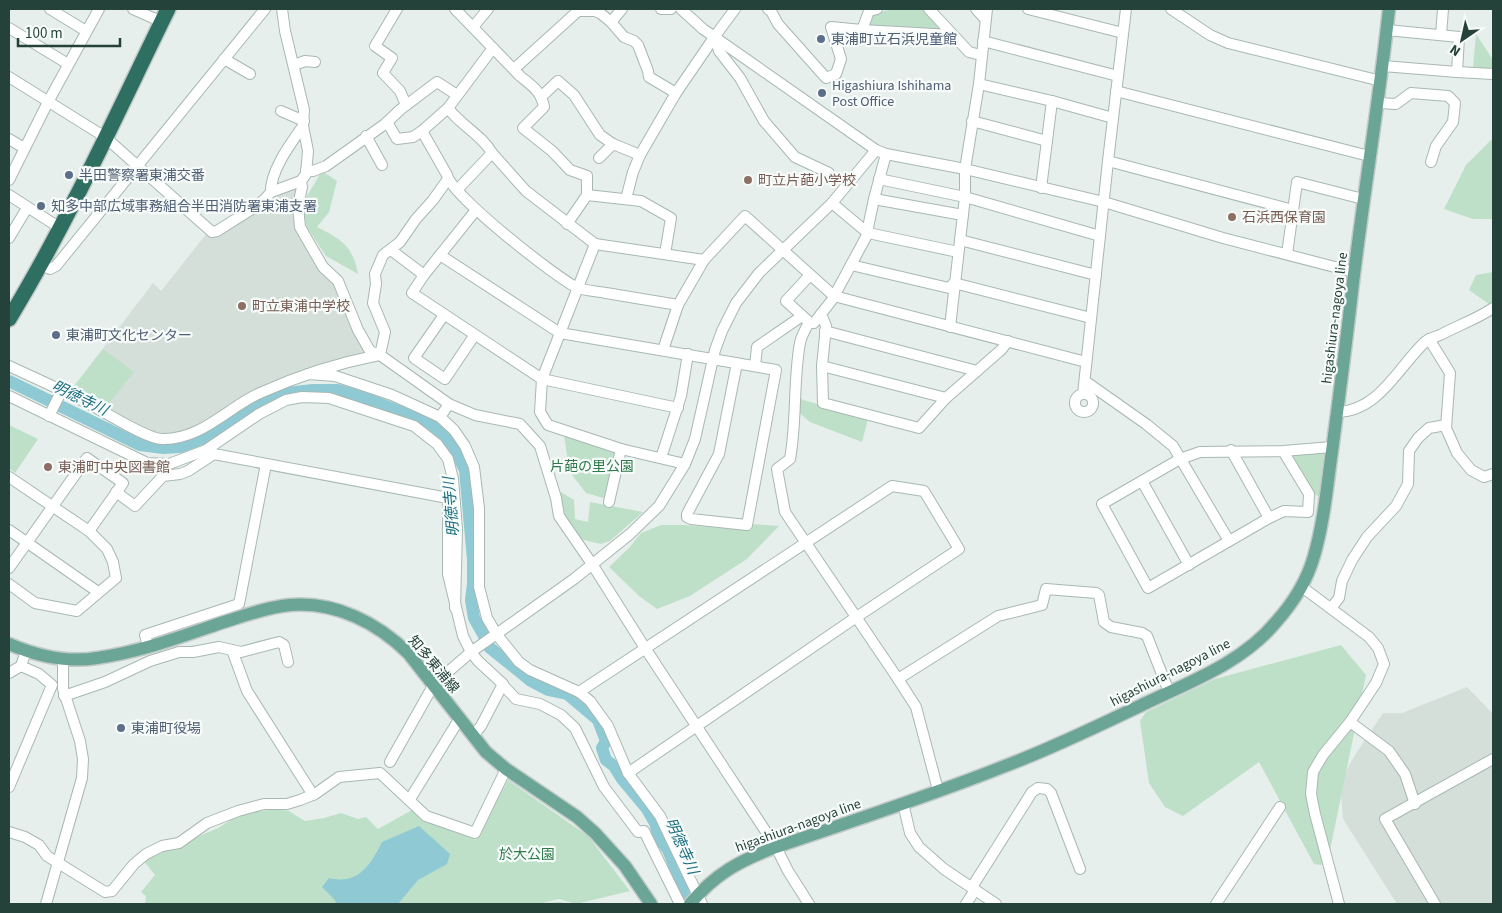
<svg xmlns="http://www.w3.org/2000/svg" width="1502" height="913" font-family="'Source Sans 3','Noto Sans JP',sans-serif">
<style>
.built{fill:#d4dfda}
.green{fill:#bfe0c8}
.water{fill:#8ec9d4}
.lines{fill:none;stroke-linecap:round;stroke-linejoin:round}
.river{stroke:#8ec9d4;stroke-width:12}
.minor-casing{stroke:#a8b8b2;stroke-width:12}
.major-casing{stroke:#c2cac8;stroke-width:15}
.highway-casing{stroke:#c2cac8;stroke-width:18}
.minor{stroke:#fff;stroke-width:10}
.major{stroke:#6aa596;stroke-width:12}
.highway{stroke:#2f6f62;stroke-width:15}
.service-dot{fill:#5c6f8a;stroke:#f7fbf9;stroke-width:2}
.education-dot{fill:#8d6e63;stroke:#f7fbf9;stroke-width:2}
.labels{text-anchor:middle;stroke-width:4.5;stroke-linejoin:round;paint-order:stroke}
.service-label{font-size:14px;fill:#4e5e75;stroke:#f7fbf9;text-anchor:start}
.education-label{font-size:14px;fill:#785e54;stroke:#f7fbf9;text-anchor:start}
.street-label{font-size:14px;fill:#24423a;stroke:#f7fbf9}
.park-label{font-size:14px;fill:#2d7a4b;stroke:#f7fbf9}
.water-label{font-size:15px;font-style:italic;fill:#1c6f80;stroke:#f7fbf9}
</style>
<rect width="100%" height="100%" fill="#e6efeb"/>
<g class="built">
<path d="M294,185L299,188L300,227L338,281L370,351L286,382L201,429L160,439L68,394L153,283L161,291L207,233Z"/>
<path d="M1467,687L1493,714V904H1397L1343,819L1340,782L1355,755L1383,713H1402Z"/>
</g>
<g class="green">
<path d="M893,9H924L943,31L868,26L871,14Z"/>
<path d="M1476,34L1493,60V69L1473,67Z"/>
<path d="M1491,140H1493V219H1473L1444,209L1466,165Z"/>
<path d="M322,171L337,181L329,212L317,227C341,239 353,246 358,274L326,256L307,227L301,206Z"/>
<path d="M1493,272V307L1469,290L1476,275Z"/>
<path d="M103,349L134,372L103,411L68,394Z"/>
<path d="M797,398L868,419L862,442L810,422L797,411Z"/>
<path d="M9,425L38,439L15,473L9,468Z"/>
<path d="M564,434L617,451L607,499L586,493L569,471Z"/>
<path d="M1324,452L1319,496L1312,494L1290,454Z"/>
<path d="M561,492L574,500L575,519L588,522L590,502L643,512L610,541L601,544L575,538L561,513Z"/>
<path d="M752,524L779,526L747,559L690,596L657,609L639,596L609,567L629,548L641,533L661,525H684L749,530Z"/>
<path d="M1341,645L1366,675L1328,860L1321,865L1314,864L1259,762L1183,816L1165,807L1149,783L1140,721L1146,712L1215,679Z"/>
<path d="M508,780L588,836L630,891L576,904L559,899L542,903L561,902L567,904H145L146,896L141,892L155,875L143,860L218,828L239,815L274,809L289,811L305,821L324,818L341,813L358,819L366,817L378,829L412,810L420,819L476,840Z"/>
</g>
<path class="water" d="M419,826L450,854L447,864L418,880L398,904H336L335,900L322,887L329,878C358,885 370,866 382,842Z"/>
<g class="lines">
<path class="river" d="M9,381L140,445L163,448L180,447L205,438L249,407L264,399L286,393L313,390H338L363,397L430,423L452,445L465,470L473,560V584L471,600L474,618L483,634L489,647L531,681L548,690L567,694L598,720L606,741L602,748L606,760L614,766L622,779L647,809L655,823L659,838L668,850L690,904"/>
<defs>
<g id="minor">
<path d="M50,9L86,31"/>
<path d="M133,9L162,22"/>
<path d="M282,9L285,31L304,110L303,126L308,151L306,174L301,181L302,187L298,206L300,227L323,267L338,281L358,330L370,351L380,355L449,404L440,417"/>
<path d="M397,9L375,46L392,58L383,73L400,91L406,105"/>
<path d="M455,9L520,76C532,86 541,91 544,107L523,128L552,151L570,170L587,176V195"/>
<path d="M661,9H671"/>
<path d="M681,9L703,29L876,150L886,154L965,169L1104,202L1223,238L1354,272"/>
<path d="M768,9L771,11L778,24L826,78L836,74L841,59L831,27L862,30L869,11L877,9"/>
<path d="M929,9L969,52L981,55"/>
<path d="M976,9L985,19"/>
<path d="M1028,9L1123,33"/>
<path d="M1171,9L1210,35L1228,43L1381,81"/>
<path d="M611,22L622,9"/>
<path d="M473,27L488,9"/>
<path d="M9,28L68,64"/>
<path d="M862,30L952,35"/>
<path d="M1441,35L1443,9"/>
<path d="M715,36L719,51L740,78L764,121L795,157L829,173"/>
<path d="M983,41L1118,76"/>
<path d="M224,59L250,74"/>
<path d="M294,65L305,61L315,62"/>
<path d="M1383,66L1457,72L1459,37L1387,30"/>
<path d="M514,69L578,11H595L600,13L611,22L624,37L634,41L638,45L648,71L649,77L676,93"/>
<path d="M1457,72L1493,74"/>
<path d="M9,77L105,137L212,232L217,231L255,207L265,199L271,192L301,181"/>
<path d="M979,84L1052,101L1113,118"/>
<path d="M1116,91L1369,156"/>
<path d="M542,96L558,81L574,95L600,135L613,144L640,155"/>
<path d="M1378,103L1396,104L1411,93L1448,96L1455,103L1453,122L1436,146L1431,162"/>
<path d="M448,108C460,125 482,135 492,153"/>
<path d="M281,111L304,121"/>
<path d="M972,121L1047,141"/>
<path d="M387,122L397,139L413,137L422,131L448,108L493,48"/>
<path d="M422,131L447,175C451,195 554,276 576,287C584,291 597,291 606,293C630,297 654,301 678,305"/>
<path d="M366,136L382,165"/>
<path d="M9,139L24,148"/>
<path d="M599,158L613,144"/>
<path d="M1108,161L1293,210"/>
<path d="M306,170L313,171L326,166L385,124L401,109L437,82L457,95"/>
<path d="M879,179L965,197L1100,236"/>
<path d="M9,180L48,102L99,9"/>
<path d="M1041,188L1052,101"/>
<path d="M457,190L492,153L526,191L595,244L704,260"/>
<path d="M271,192C270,171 291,143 303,126"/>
<path d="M9,195L60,228"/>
<path d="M626,199L633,172L640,155L676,93L715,36L735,9"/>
<path d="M874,199L963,215"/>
<path d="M832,203L863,229L873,234L958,252"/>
<path d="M476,210L424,275L412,293L542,379L678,408"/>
<path d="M567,224L587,195L641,201L671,218L665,254"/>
<path d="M9,238L27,208"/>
<path d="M960,240L1096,275"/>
<path d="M595,244L542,379L540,412L548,425L621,449L685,464"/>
<path d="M391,250L424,275"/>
<path d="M1287,254L1297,182L1363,199"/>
<path d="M440,255L560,333L776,370L747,525L691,519L687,517V514L719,454L737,363"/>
<path d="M41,265L50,269L56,266L265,9"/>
<path d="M851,265L949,288L954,283L1091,318"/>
<path d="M810,275L786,301L809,322L814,323L832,300L866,237L874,199L886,154"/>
<path d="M821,314L826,326L822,366L823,403L919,428L946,398L1001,350L1008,341"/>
<path d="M444,315L414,358L445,379L474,336"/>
<path d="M809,322C806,329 801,336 800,343C793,381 797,421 790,459L777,469L785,512L898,679L916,707L938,790"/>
<path d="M950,327L965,197V169L979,84L987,9"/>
<path d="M825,331L977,371"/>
<path d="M1429,339L1450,373L1446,428L1457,453L1471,470L1484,477L1493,474"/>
<path d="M663,350L678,305L704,260L745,216L834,296L1086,362"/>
<path d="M380,355L385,332L373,303L376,284L375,274L383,255L400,242L416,219L433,200L448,179"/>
<path d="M9,366C35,378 62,390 87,403C104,411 146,439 162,439C201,440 227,408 260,393C298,376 338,363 379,355"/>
<path d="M755,366L757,347L802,316"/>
<path d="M822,366L946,398"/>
<path d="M308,374L335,376L392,395L440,417L454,430L465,446L474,467L479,508V587L487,618L497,635L519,662L530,670L579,692L590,701L608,726L628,773L660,816L702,904"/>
<path d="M1085,381L1146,424L1173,446L1229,541"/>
<circle cx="1084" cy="403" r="9"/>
<path d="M1083,394L1108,161L1126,9"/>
<path d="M9,396L147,463L169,464L206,450L259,414L286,400L302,397L329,398L414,426L437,444L448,459L453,479L457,529L455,608"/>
<path d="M449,404L475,415L520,424L540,446L556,498L559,516L592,564L645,648L776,847L788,871L809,904"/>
<path d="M1338,412C1379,411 1399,366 1425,342C1430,338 1436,337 1442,334C1459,325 1477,319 1493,308"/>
<path d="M49,416L62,390"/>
<path d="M1231,450L1269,518"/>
<path d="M1283,451L1309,494L1308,512L1284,511L1269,518L1148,588L1102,504L1180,459L1200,452L1283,451L1332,447"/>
<path d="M661,458L681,396L688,354"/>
<path d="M9,477L89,531L107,549L113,562L116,578L77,611L35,603L9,584"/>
<path d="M1142,481L1189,565"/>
<path d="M116,492L135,506L163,476L180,474L188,471L214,454L448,498V574L463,636L471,652L478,661L503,684L481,726L473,736"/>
<path d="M609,502L621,449"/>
<path d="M9,530L98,592"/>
<path d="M9,568L87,458L123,483L89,531"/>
<path d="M1302,587L1369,637L1378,648L1384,664L1376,683L1350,722L1323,755L1313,772L1311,794L1315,814L1339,904"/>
<path d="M1331,608L1339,598L1342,581L1352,560L1367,537L1396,506L1408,484L1409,451L1418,438L1429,428L1446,425"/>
<path d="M148,646L145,635L239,604L266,464"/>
<path d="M232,650L247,691L313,795"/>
<path d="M9,673L21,666L26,651"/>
<path d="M898,679L998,616L1042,605L1046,589L1096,593L1099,595L1104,622L1111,627L1142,633L1147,636L1169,692"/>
<path d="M502,684L516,699L540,704L561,715L575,728L604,787L638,832L644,831L680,904"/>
<path d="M579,692L892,486L924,491L959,549L855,618L628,773"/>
<path d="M64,696L105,682L150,661L179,652H193L219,647L241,652L279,642L284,645L288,662"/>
<path d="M1350,722L1389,751L1405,774L1415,804"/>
<path d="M390,762L434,684L471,652L574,579L630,534L659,506L685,464L695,439L715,350L722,331L736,303L759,273L832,203L876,150"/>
<path d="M9,787L52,685L39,674L21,666"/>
<path d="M410,799L460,718"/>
<path d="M903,803L910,833L919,847L944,869L996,904"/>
<path d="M9,832L25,837L39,845L47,856L105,892L112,891L134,864L146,854L162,846L179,843L207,823L238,811L264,804H287L300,800L315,794L339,777L380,773L426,816L475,833L506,769"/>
<path d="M972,887L1032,792L1038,788L1047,789L1051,793L1080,869"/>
<path d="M46,904L82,778L83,759L80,741L63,689V659"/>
<path d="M966,904L975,890"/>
<path d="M1216,904L1280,807"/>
<path d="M1435,904L1385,819L1493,759"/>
</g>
<g id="major">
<path d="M9,644C37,656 67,663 97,658C141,652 183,636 224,622C246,615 268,607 290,605C335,601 378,623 409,654L486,752L506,769L577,817L595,833L625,866L651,904"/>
<path d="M690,904C715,874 739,861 776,847C852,821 930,796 1005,766C1053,748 1100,725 1146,703C1192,681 1243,662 1276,622C1293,603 1307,581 1314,556C1324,522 1327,486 1332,451C1339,398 1346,345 1352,291C1363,197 1379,103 1389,9"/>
</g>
<path id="highway" d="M9,319C69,220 117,113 168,9"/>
</defs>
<use href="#minor" class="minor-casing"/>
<use href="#major" class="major-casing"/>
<use href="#highway" class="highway-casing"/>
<use href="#minor" class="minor"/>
<use href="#major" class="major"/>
<use href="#highway" class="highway"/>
</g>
<g class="service-dot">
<circle cx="821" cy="39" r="5"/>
<circle cx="822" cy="93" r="5"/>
<circle cx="69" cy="175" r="5"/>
<circle cx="41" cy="206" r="5"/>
<circle cx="56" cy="335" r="5"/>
<circle cx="121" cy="728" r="5"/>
</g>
<g class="education-dot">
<circle cx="748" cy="180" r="5"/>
<circle cx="1232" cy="217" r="5"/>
<circle cx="242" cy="306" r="5"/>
<circle cx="48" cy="467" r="5"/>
</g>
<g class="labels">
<g class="service-label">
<text x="831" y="44">東浦町立石浜児童館</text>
<text x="832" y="90">Higashiura Ishihama<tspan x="832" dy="16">Post Office</tspan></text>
<text x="79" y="180">半田警察署東浦交番</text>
<text x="51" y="211">知多中部広域事務組合半田消防署東浦支署</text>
<text x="66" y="340">東浦町文化センター</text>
<text x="131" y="733">東浦町役場</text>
</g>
<g class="education-label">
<text x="758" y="185">町立片葩小学校</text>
<text x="1242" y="222">石浜西保育園</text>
<text x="252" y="311">町立東浦中学校</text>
<text x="58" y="472">東浦町中央図書館</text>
</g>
<g class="street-label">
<text transform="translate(1334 318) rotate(-83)" y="5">higashiura-nagoya line</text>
<text transform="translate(434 664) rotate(50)" y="5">知多東浦線</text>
<text transform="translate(1170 672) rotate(-27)" y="5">higashiura-nagoya line</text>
<text transform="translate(798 825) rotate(-20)" y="5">higashiura-nagoya line</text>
</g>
<g class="park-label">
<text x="592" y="471">片葩の里公園</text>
<text x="527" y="859">於大公園</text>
</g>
<g class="water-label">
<text transform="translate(80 398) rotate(26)" y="5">明徳寺川</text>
<text transform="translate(451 507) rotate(-95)" y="5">明徳寺川</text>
<text transform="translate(682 846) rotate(66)" y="5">明徳寺川</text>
</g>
</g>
<rect width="1502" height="913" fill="none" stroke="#24423a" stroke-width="20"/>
<g transform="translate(1462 40) rotate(214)" stroke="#f7fbf9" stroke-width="4" paint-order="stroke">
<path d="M0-4L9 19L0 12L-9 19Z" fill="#24423a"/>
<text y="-8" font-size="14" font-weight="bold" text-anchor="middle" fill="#24423a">N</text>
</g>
<path d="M18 38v8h102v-8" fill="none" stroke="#24423a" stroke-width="2.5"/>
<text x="25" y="38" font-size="15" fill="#24423a" stroke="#f7fbf9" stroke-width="4" paint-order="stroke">100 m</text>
</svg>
